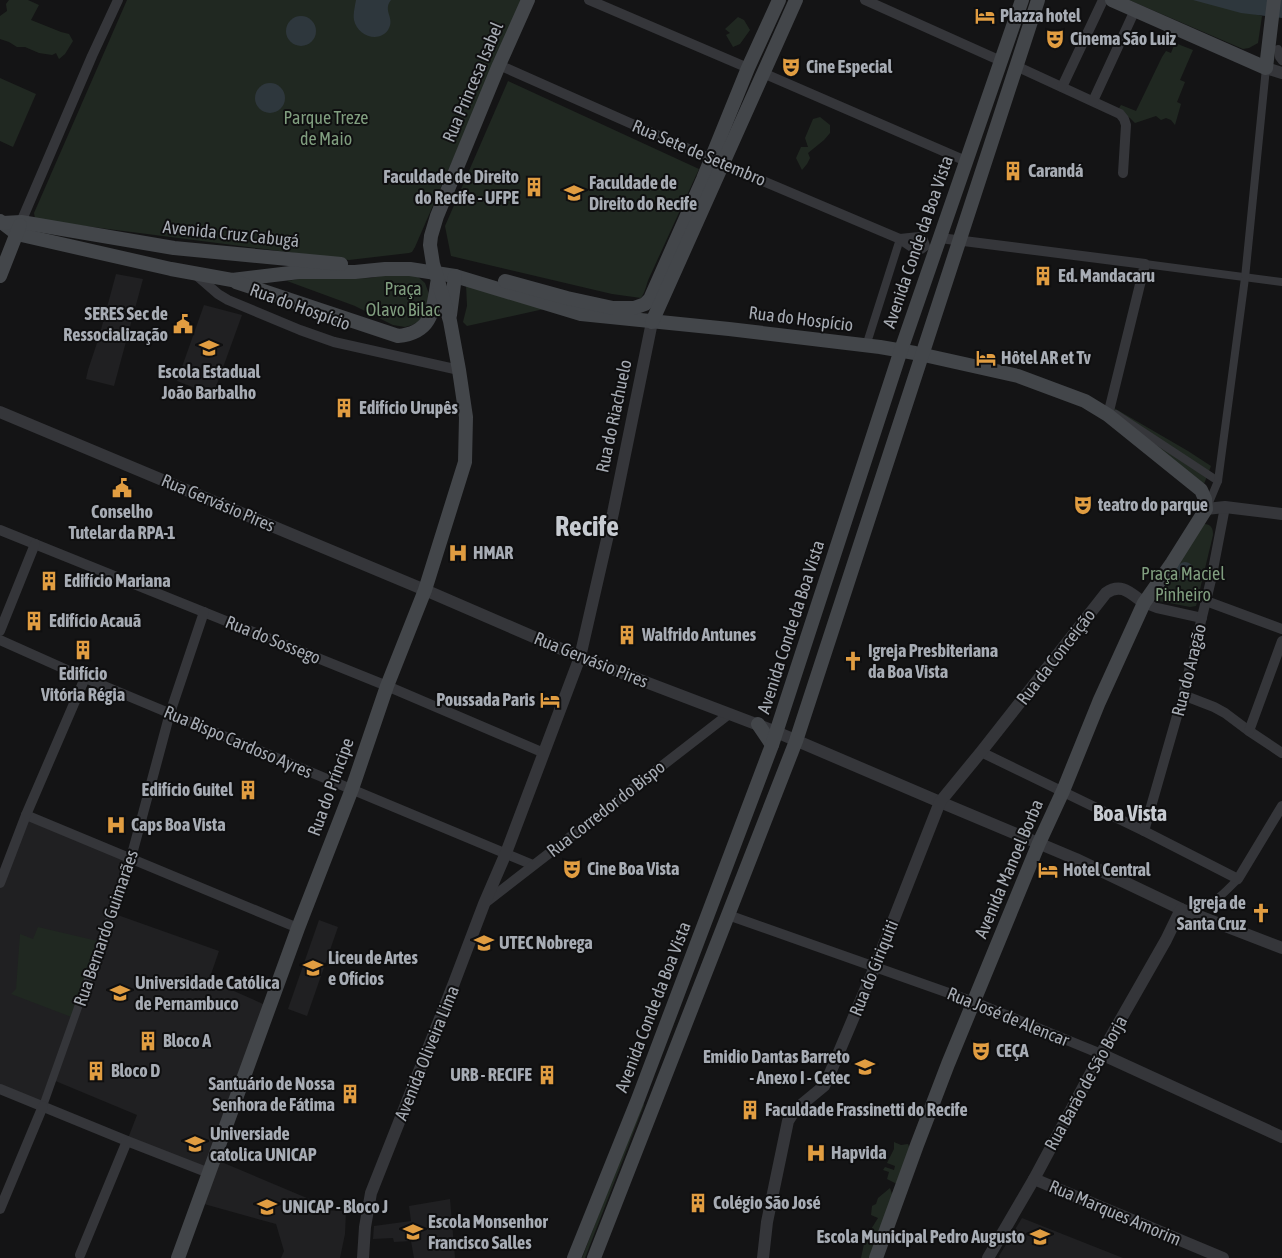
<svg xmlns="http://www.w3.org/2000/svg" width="1282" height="1258" font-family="'Asap Condensed',sans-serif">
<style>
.built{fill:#202022}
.green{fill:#202821}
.water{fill:#2e373d}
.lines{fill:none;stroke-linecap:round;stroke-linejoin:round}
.pedestrian{stroke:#35363a;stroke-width:8}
.minor{stroke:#35363a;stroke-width:10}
.tertiary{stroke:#35363a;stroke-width:12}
.secondary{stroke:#43464a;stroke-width:14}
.labels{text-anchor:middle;stroke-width:4;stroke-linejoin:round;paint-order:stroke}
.poi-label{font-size:18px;font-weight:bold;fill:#a7acb4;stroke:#0f0f10;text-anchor:start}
.street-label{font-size:18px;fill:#a7acb4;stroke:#0f0f10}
.park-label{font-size:18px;fill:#809e7f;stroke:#0f0f10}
.district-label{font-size:22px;font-weight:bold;fill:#c7cbd1;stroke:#0f0f10}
.town-label{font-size:28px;font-weight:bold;fill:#c7cbd1;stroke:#0f0f10}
</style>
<rect width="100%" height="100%" fill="#141415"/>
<g class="built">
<path d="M116,274L143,279L114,386L86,379L88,370L99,337Z"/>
<path d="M204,305L242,315L213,395L177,381Z"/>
<path d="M26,815L131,858L112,913L219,951L209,980L270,1007L209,1173L127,1141L137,1115L53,1080L43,1106L0,1089V882Z"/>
<path d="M319,920L338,927L307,1016L288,1009Z"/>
<path d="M219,1161L321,1204L318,1210L346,1211L345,1234L340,1258H281L284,1251L276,1224L204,1204Z"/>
<path d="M450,1199L455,1258H414L411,1241L394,1242L393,1238L373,1239L374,1226L411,1221L409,1206Z"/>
<path d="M1022,1218L1123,1258H1000L999,1256Z"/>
</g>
<g class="green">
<path d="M9,0H28L39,5L31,20L61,32L69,34L73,41L65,54L59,59L56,53L52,55L39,53L25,47H17L9,42L0,39V16L7,11L6,4Z"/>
<path d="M127,0H522L415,247L412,252L409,253L349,260L38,220L35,218L34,213Z"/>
<path d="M1129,0H1200L1262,16L1258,43L1249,48L1243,49Z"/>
<path d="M738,17L744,20L750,30L740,44L733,47L726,35L730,33L725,29Z"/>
<path d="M1175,43L1193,50L1180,80L1185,82L1177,102L1181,104L1175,125L1171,120L1166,118L1161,120L1156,116L1135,123L1130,118L1118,110L1121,105L1136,111L1162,57L1166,51L1171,53Z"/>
<path d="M0,78L36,94L13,147L0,141Z"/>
<path d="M508,81L699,169L650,276C646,284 646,291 641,298L612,294L451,256L445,226Z"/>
<path d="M820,117L830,125V133L824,140L808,153L810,158L807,164L802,170L796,158L801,147H808L805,138L813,119Z"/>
<path d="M399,272L417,276L425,283L429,294L430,300L421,320L412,325L405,327L393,325L355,306L287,281L312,277H327L338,279L371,278Z"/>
<path d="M466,284L544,309L467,326L463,322L467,306Z"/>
<path d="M1114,408L1188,451L1211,466L1204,484L1112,415Z"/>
<path d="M1204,524C1211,524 1213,528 1213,535L1196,606L1190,607L1159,601L1156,595Z"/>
<path d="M38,927L102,942L74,1018L11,994L16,989L20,934L33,939Z"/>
<path d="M643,1103L644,1105L585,1258H582L641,1104Z"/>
<path d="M894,1142L901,1145L908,1144L910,1149L897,1184L887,1179L889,1172L883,1170L885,1167L894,1170L895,1166L887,1163L894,1149Z"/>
<path d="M890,1188L893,1197L872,1258H861L865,1239L878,1218L871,1215L872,1206L876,1204L878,1198Z"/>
</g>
<g class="water">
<path d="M356,0H391C382,11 396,18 388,30C378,44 357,35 354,20C353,14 355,6 356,0Z"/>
<path d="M1193,0H1282V18L1241,13Z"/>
<circle cx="301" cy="31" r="15"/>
<circle cx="270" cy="98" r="15"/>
<circle cx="1185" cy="571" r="9"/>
</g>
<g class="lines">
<g class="pedestrian">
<path d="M1278,49L1279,57L1282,61"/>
<path d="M1145,264L1282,282"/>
<path d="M866,346L900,239"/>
<path d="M1116,414L1218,481"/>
<path d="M1208,505L1218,481L1245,278L1266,68"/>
<path d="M1189,912C1195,905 1206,906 1214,901C1223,895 1230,887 1238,879"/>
<path d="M43,1106L131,858"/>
</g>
<g class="minor">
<path d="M589,0L748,68"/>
<path d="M865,0L1001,61"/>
<path d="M499,65L711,159L900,239L912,247L921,249L925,246L923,240L919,237L900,239"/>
<path d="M1016,66L1120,114L1124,119L1126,125L1123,173"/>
<path d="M763,73L966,161"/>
<path d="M1062,87L1103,0"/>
<path d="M1093,101L1135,10"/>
<path d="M21,222L92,56L118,0"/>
<path d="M940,238L1145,264L1108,415"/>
<path d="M195,274L218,294L228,300L300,330L334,342L459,370"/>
<path d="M0,530L387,686L544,753"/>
<path d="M1206,601L1282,629"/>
<path d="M1144,603L1157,608L1202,618"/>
<path d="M0,631L35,544"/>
<path d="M0,640L85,678L533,865"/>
<path d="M1183,695L1214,707L1225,713L1249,731L1282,753"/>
<path d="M1249,731L1282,641"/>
<path d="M981,752L1144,831L1238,879L1282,806"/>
<path d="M26,815L298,928"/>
<path d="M1144,831L1183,695L1211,580L1225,507"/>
<path d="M131,858L170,713L204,612"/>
<path d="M0,883L26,815L85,678"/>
<path d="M485,903L729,714"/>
<path d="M728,915L974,1002L1101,1054"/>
<path d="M0,1089L127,1141L209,1173"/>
<path d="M0,1209L43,1106"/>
<path d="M80,1255L127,1141"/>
</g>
<g class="tertiary">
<path d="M1266,68L1282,73"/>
<path d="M0,412L425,590L580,657L774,731L940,802L1076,859L1181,909L1282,948"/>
<path d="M1206,509L1225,507L1282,514"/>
<path d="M1101,1054L1282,1137"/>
<path d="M1034,1179L1223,1258"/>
<path d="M363,1258L365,1227L371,1193L454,983L484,904L506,853L580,657L613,513L652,322"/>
<path d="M763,1258L767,1222L788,1121L795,1110L824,1086L828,1078L877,962L940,802L981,752L1106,593C1122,582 1131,594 1144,603"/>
<path d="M988,1258L1034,1179L1101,1054L1166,940L1181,909"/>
</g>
<g class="secondary">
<path d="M1112,0L1266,68L1274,0"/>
<path d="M0,221L17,234L171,269L232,280L299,272H355L385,269H410L455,276L581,314L729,329L880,347L915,353L1018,376L1085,401L1108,415L1201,490L1205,499L1206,509L1172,563L1144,603L1099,702L1063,791L1039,843L948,1064L917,1145L876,1258"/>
<path d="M3,223L21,222L174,248L341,264"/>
<path d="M0,276L20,225"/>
<path d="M505,281L567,298L613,308H634L645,304L650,299L703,179L748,68L779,0"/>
<path d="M236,282L398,336C431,333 433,312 437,284"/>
<path d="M450,315L455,276"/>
<path d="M652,322L796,0"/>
<path d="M758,724L772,745"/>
<path d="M178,1258L298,928L352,789L387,686L425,590L465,462L466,417L459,370L450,321L433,264L430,245L431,236L437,216L499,65L528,0"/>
<path d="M574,1258L638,1099L772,745L901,350L1022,0"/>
<path d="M594,1258L796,741L1038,0"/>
</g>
</g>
<defs>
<symbol id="hotel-bare" viewBox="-9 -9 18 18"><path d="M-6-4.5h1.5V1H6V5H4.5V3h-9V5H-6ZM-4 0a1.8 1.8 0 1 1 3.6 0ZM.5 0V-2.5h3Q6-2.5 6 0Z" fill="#e19d41" stroke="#0f0f10" stroke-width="2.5" paint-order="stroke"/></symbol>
<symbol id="theatre-bare" viewBox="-9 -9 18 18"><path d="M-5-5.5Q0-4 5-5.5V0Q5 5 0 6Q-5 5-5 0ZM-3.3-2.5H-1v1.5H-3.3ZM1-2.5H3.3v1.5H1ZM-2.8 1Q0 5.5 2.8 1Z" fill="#e19d41" stroke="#0f0f10" stroke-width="2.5" paint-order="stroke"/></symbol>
<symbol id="building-bare" viewBox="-9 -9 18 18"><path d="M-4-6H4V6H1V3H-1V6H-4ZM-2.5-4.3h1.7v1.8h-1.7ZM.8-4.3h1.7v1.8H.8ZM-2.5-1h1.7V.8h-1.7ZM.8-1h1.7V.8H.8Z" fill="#e19d41" stroke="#0f0f10" stroke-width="2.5" paint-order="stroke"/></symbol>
<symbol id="university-bare" viewBox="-9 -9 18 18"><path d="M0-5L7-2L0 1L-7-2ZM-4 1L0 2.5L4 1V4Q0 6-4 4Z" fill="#e19d41" stroke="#0f0f10" stroke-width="2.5" paint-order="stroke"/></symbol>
<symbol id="civic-bare" viewBox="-9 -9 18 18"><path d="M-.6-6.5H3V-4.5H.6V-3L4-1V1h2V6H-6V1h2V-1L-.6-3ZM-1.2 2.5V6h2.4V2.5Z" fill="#e19d41" stroke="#0f0f10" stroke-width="2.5" paint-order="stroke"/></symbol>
<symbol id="school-bare" viewBox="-9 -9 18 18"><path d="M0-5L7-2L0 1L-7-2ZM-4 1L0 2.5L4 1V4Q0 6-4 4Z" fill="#e19d41" stroke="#0f0f10" stroke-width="2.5" paint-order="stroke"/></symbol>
<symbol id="hospital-bare" viewBox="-9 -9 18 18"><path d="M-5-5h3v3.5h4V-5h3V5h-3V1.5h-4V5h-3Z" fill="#e19d41" stroke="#0f0f10" stroke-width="2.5" paint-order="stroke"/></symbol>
<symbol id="church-bare" viewBox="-9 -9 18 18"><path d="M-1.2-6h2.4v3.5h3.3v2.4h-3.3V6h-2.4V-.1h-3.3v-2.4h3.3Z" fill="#e19d41" stroke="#0f0f10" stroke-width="2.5" paint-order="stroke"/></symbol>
</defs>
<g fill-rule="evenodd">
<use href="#hotel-bare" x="971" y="2" width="28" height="28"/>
<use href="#theatre-bare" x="1041" y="25" width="28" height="28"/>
<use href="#theatre-bare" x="777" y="53" width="28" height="28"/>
<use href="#building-bare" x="999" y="157" width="28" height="28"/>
<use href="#building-bare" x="520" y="173" width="28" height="28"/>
<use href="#university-bare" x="560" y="179" width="28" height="28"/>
<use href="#building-bare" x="1029" y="262" width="28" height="28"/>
<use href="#civic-bare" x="169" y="310" width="28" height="28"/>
<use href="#school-bare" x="195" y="334" width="28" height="28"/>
<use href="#hotel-bare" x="972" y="344" width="28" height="28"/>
<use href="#building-bare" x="330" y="394" width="28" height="28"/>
<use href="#civic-bare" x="108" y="474" width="28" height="28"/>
<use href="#theatre-bare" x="1069" y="491" width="28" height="28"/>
<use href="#hospital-bare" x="444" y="539" width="28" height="28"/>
<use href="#building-bare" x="35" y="567" width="28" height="28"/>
<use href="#building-bare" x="20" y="607" width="28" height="28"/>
<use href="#building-bare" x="613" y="621" width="28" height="28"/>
<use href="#building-bare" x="69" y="636" width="28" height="28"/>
<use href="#church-bare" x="839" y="647" width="28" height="28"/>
<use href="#hotel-bare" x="536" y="686" width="28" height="28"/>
<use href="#building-bare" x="234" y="776" width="28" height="28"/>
<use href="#hospital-bare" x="102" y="811" width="28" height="28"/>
<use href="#theatre-bare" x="558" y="855" width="28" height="28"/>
<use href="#hotel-bare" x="1034" y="856" width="28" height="28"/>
<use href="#church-bare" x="1247" y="899" width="28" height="28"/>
<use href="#school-bare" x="470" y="929" width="28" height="28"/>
<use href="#school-bare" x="299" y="954" width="28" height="28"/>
<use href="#university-bare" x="106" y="979" width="28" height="28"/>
<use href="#building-bare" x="134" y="1027" width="28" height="28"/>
<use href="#theatre-bare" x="967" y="1037" width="28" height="28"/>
<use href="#school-bare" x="851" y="1053" width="28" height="28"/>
<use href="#building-bare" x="82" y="1057" width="28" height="28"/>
<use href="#building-bare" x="533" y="1061" width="28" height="28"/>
<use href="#building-bare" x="336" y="1080" width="28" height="28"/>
<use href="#building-bare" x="736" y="1096" width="28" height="28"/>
<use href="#university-bare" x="181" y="1130" width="28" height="28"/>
<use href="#hospital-bare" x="802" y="1139" width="28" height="28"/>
<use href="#building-bare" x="684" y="1189" width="28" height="28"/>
<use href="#university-bare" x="253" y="1193" width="28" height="28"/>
<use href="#school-bare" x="399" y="1218" width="28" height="28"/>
<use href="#school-bare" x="1026" y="1223" width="28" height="28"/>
</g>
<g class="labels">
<g class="poi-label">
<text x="1000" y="22">Plazza hotel</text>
<text x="1070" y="45">Cinema São Luiz</text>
<text x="806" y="73">Cine Especial</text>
<text x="1028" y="177">Carandá</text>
<text x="519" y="183" text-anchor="end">Faculdade de Direito<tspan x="519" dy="21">do Recife - UFPE</tspan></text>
<text x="589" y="189">Faculdade de<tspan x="589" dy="21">Direito do Recife</tspan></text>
<text x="1058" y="282">Ed. Mandacaru</text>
<text x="168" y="320" text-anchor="end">SERES Sec de<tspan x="168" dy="21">Ressocialização</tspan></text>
<text x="1001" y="364">Hôtel AR et Tv</text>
<text x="209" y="378" text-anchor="middle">Escola Estadual<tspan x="209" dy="21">João Barbalho</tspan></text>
<text x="359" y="414">Edifício Urupês</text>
<text x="1098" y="511">teatro do parque</text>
<text x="122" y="518" text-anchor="middle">Conselho<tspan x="122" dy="21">Tutelar da RPA-1</tspan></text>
<text x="473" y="559">HMAR</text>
<text x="64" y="587">Edifício Mariana</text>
<text x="49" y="627">Edifício Acauã</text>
<text x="642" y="641">Walfrido Antunes</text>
<text x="868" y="657">Igreja Presbiteriana<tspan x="868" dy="21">da Boa Vista</tspan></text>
<text x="83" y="680" text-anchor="middle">Edifício<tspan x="83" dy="21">Vitória Régia</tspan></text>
<text x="535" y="706" text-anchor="end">Poussada Paris</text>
<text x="233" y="796" text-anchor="end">Edifício Guitel</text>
<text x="131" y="831">Caps Boa Vista</text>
<text x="587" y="875">Cine Boa Vista</text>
<text x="1063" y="876">Hotel Central</text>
<text x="1246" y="909" text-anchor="end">Igreja de<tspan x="1246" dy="21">Santa Cruz</tspan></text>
<text x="499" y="949">UTEC Nobrega</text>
<text x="328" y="964">Liceu de Artes<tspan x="328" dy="21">e Ofícios</tspan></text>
<text x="135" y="989">Universidade Católica<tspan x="135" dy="21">de Pernambuco</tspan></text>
<text x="163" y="1047">Bloco A</text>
<text x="996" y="1057">CEÇA</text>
<text x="850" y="1063" text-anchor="end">Emidio Dantas Barreto<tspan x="850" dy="21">- Anexo I - Cetec</tspan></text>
<text x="111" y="1077">Bloco D</text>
<text x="532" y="1081" text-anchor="end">URB - RECIFE</text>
<text x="335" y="1090" text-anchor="end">Santuário de Nossa<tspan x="335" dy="21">Senhora de Fátima</tspan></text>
<text x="765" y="1116">Faculdade Frassinetti do Recife</text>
<text x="210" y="1140">Universiade<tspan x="210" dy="21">catolica UNICAP</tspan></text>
<text x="831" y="1159">Hapvida</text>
<text x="713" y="1209">Colégio São José</text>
<text x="282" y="1213">UNICAP - Bloco J</text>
<text x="428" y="1228">Escola Monsenhor<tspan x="428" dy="21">Francisco Salles</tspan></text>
<text x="1025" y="1243" text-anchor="end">Escola Municipal Pedro Augusto</text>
</g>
<g class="street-label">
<text transform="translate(473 82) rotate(-67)" y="6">Rua Princesa Isabel</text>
<text transform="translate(699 153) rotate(23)" y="6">Rua Sete de Setembro</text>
<text transform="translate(231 234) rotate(6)" y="6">Avenida Cruz Cabugá</text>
<text transform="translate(918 242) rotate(-71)" y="6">Avenida Conde da Boa Vista</text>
<text transform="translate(300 307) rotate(20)" y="6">Rua do Hospício</text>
<text transform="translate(801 319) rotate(7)" y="6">Rua do Hospício</text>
<text transform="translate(614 416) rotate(-78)" y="6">Rua do Riachuelo</text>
<text transform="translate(218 503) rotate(23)" y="6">Rua Gervásio Pires</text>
<text transform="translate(791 627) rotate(-72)" y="6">Avenida Conde da Boa Vista</text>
<text transform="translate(273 640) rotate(22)" y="6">Rua do Sossego</text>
<text transform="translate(1056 657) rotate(-52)" y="6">Rua da Conceição</text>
<text transform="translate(591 660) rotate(22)" y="6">Rua Gervásio Pires</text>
<text transform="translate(1189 670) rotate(-76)" y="6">Rua do Aragão</text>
<text transform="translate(238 742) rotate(23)" y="6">Rua Bispo Cardoso Ayres</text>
<text transform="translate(331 787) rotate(-70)" y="6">Rua do Príncipe</text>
<text transform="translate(606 809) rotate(-38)" y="6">Rua Corredor do Bispo</text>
<text transform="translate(1009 869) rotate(-67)" y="6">Avenida Manoel Borba</text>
<text transform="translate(106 928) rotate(-71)" y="6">Rua Bernardo Guimarães</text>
<text transform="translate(874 968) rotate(-68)" y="6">Rua do Giriquiti</text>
<text transform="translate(653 1007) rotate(-69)" y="6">Avenida Conde da Boa Vista</text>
<text transform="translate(1008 1017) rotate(22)" y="6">Rua José de Alencar</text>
<text transform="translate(427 1053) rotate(-68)" y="6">Avenida Oliveira Lima</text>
<text transform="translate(1086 1083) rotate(-61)" y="6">Rua Barão de São Borja</text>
<text transform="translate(1115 1213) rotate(23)" y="6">Rua Marques Amorim</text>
</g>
<g class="park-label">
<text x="326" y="124">Parque Treze<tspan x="326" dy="21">de Maio</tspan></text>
<text x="403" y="295">Praça<tspan x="403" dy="21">Olavo Bilac</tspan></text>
<text x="1183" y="580">Praça Maciel<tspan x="1183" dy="21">Pinheiro</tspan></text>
</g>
<g class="district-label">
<text x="1130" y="821">Boa Vista</text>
</g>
<g class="town-label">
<text x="587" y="536">Recife</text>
</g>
</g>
</svg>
